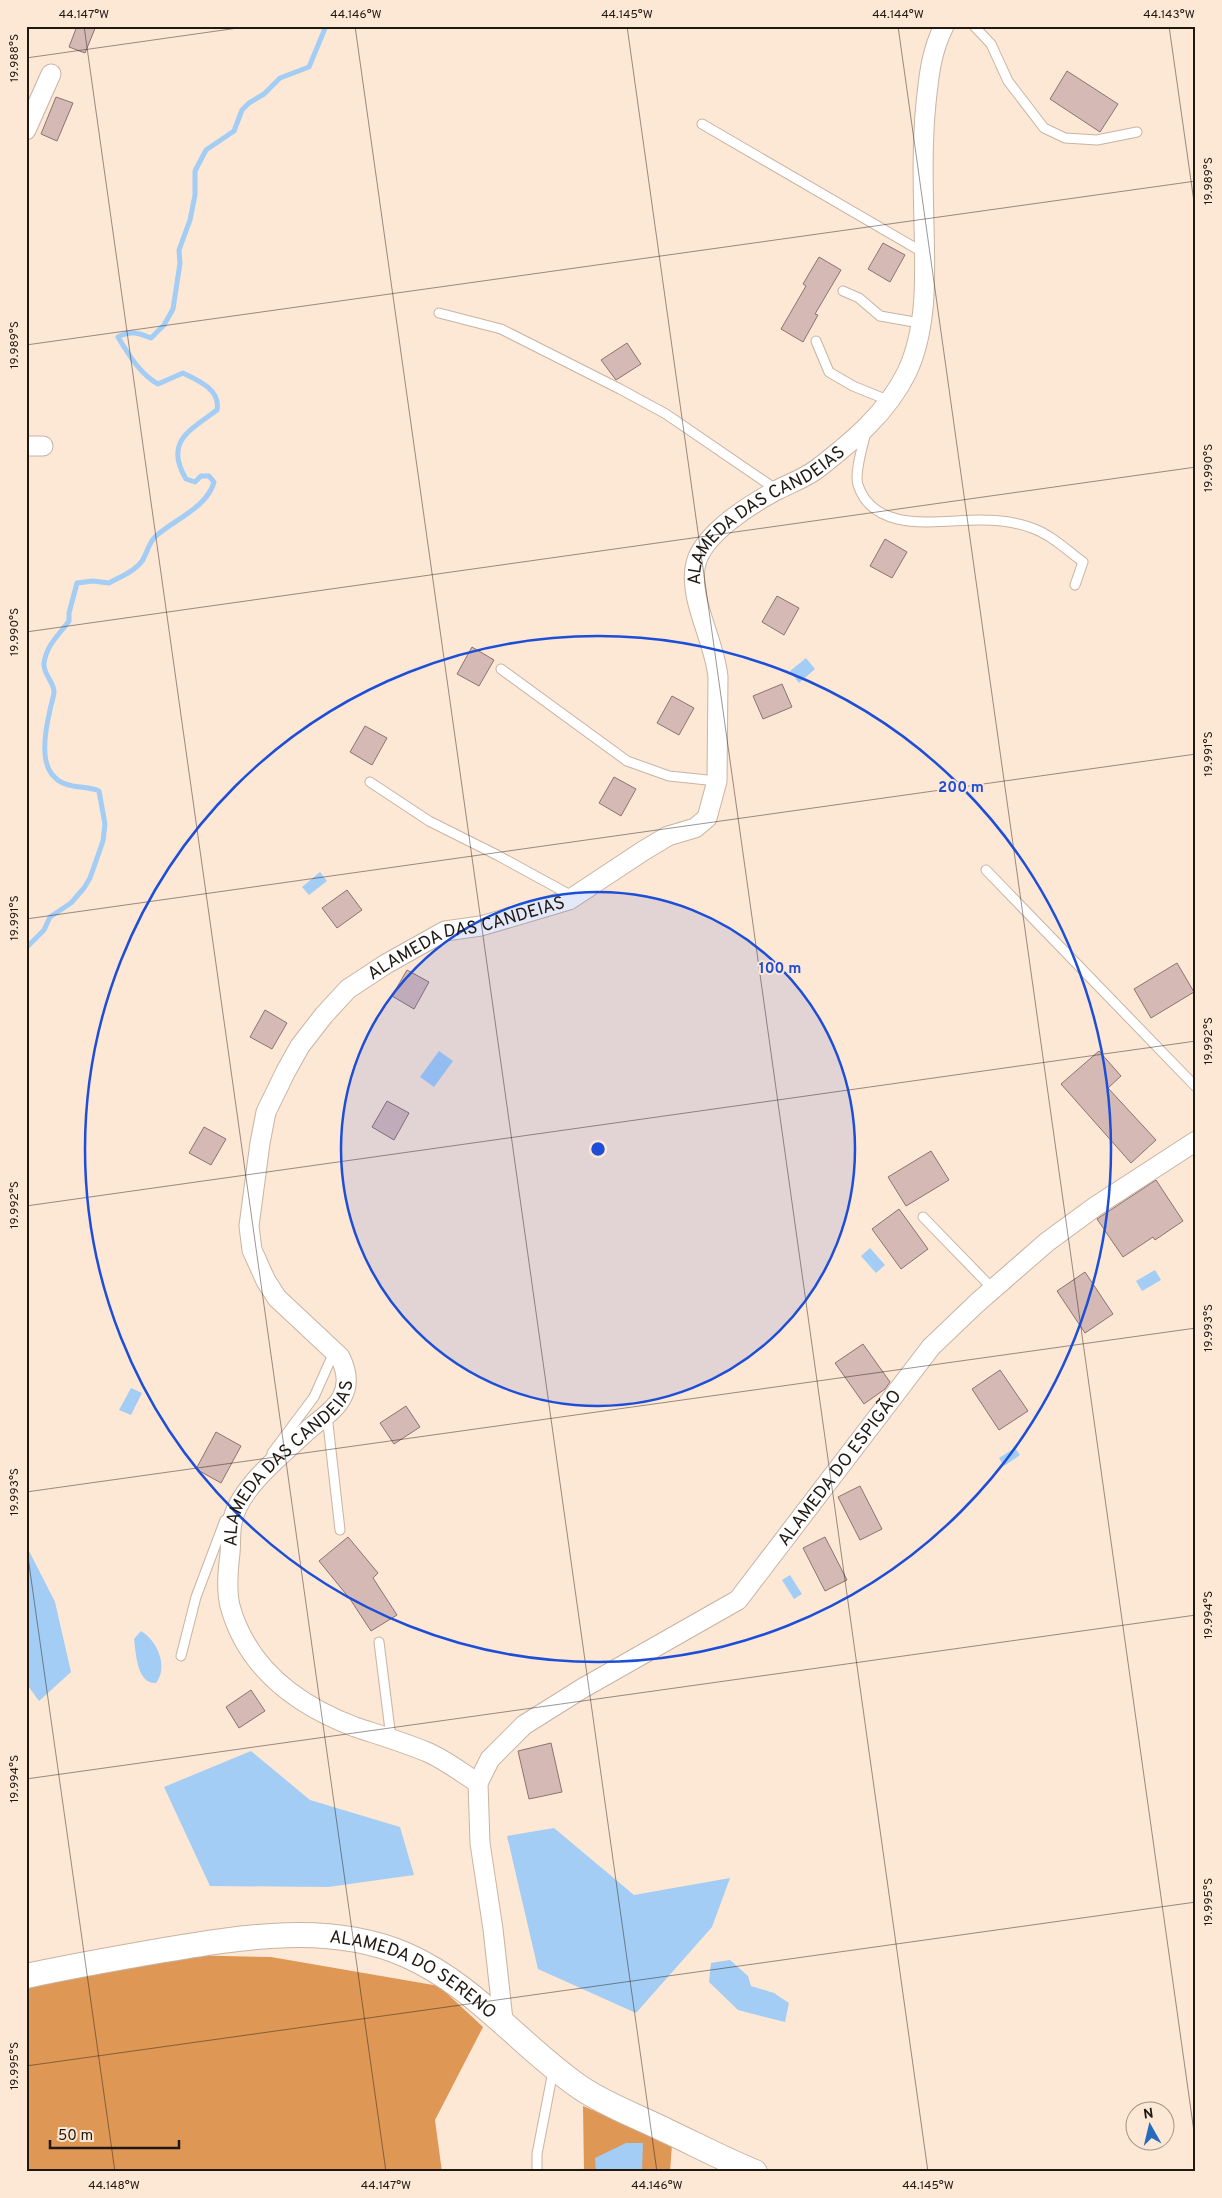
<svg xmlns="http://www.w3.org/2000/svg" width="1222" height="2198" font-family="Overpass,sans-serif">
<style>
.forest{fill:#de9755}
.water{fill:#a3cdf4}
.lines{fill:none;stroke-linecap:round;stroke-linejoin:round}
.stream{stroke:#a3cdf4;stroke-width:5}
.building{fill:#d5b9b5;stroke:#8d7370}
.service-casing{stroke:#c8b4a3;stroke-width:11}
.minor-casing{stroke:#c8b4a3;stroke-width:21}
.tertiary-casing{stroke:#c8b4a3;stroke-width:26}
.service{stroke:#fff;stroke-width:9}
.minor{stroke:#fff;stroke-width:19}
.tertiary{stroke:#fff;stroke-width:24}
.ticks{fill:none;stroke:#201912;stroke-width:1;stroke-opacity:0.45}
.ring{fill:none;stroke:#1d4ed8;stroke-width:2.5}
.labels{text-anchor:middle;stroke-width:4;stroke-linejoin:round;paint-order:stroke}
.street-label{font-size:18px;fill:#201912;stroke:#fde7d5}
.centre{fill:#1d4ed8;stroke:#fde7d5;stroke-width:2.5}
.ring-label{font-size:15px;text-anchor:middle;font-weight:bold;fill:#1d4ed8;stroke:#fde7d5;stroke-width:4;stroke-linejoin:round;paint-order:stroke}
.neatline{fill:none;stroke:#201912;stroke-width:2}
.ticks-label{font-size:12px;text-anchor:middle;fill:#201912}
</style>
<rect width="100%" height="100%" fill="#fde7d5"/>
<g class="forest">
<path d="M179,1955L271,1957L439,1986L483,2027L435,2120L442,2172H26V1989Z"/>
<path d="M583,2106L672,2144L670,2172H584Z"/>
</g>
<g class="water">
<path d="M806,658L815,669L799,683L790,671Z"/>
<path d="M320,872L327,881L309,895L302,887Z"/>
<path d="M439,1051L453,1061L434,1087L420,1077Z"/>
<path d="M870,1248L885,1265L876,1273L861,1256Z"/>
<path d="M1155,1270L1161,1280L1142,1291L1136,1281Z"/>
<path d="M131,1388L142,1393L131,1415L119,1410Z"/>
<path d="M1015,1448L1020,1455L1004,1466L999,1458Z"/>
<path d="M26,1545L55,1602L71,1672L39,1701L26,1683Z"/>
<path d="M790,1575L802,1594L794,1599L782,1580Z"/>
<path d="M141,1631C157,1640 169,1667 156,1683C137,1684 136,1654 134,1639Z"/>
<path d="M251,1751L310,1800L400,1827L414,1875L328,1887L210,1886L164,1787Z"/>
<path d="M554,1828L634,1895L730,1878L712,1927L636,2013L538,1969L507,1836Z"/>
<path d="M730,1960L748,1976L751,1986L774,1993L789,2003L785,2022L738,2010L709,1982L711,1963Z"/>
<path d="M626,2143H643L642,2172H596L595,2158Z"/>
</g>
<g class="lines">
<path class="stream" d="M26,948L44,930L50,917L71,903L84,888L90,878L103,841L105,824L99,791C82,784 64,791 51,773C40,758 46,727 50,710C51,704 54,697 54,691C53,681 43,674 44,663C47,644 59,635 69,621V613L77,583L93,581L109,583C120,577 135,571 142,561C147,554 148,544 155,537C173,520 207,508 214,482L209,476H201L195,482L186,479C164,442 189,431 217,410C221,390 198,380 183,373L158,384C141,375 128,354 118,337C130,330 139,333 151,338L164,325L173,309L180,263L179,250L190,220L195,195V171L206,150L234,131L242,110L249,103L264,94L280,78L309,67L326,26"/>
</g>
<g class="building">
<path d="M77,26H96L85,53L69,47Z"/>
<path d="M1067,71L1118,104L1100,132L1050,99Z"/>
<path d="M56,97L73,103L57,141L41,134Z"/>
<path d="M883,243L905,255L890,282L868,269Z"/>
<path d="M819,257L841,270L815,314L818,315L803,342L781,329L806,286L803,284Z"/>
<path d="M627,343L641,364L616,380L601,360Z"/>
<path d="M885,539L907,552L892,578L870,566Z"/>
<path d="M777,596L799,608L784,635L762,622Z"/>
<path d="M472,647L494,660L479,686L457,674Z"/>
<path d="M782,684L792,707L763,719L753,696Z"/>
<path d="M672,696L694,708L679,735L657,723Z"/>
<path d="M365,726L387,738L372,765L350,752Z"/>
<path d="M614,777L636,789L621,816L599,803Z"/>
<path d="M347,890L362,910L337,928L322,908Z"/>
<path d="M1177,963L1194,992L1151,1018L1134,989Z"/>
<path d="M407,970L429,982L414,1009L392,996Z"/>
<path d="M265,1010L287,1023L272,1049L250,1037Z"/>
<path d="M1099,1051L1121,1076L1108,1088L1156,1140L1131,1163L1061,1084Z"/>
<path d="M387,1101L409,1113L394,1140L372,1127Z"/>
<path d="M204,1127L226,1139L211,1165L189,1153Z"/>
<path d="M931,1151L949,1180L906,1206L888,1177Z"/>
<path d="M1156,1180L1183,1221L1155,1240L1153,1237L1123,1257L1097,1219Z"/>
<path d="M899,1209L928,1249L901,1269L872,1229Z"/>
<path d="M1085,1272L1113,1314L1085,1333L1057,1291Z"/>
<path d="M863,1344L890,1382L885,1389L864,1404L835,1363Z"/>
<path d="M1000,1370L1028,1411L999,1430L972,1389Z"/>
<path d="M406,1406L420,1427L394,1444L380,1423Z"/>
<path d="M216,1432L241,1446L221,1483L196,1469Z"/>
<path d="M860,1486L882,1529L860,1540L838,1497Z"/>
<path d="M348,1537L378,1573L373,1578L397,1615L371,1631L350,1599L319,1561Z"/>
<path d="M825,1537L847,1580L825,1591L803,1548Z"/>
<path d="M251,1690L265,1711L239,1728L226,1707Z"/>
<path d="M551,1743L562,1792L529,1799L518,1751Z"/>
</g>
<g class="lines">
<defs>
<g id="service">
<path d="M974,26L991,44L1008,81L1044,128L1065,138L1097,140L1137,132"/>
<path d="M702,124L924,253"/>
<path d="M843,291L859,298L880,316L920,323"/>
<path d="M439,313L501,329L620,389L666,414L777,490"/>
<path d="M816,341L829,372L853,386L890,401"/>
<path d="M866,432C863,445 854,473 858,485C875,536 943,519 983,520C998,520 1018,523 1032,528C1050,534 1068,551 1083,562L1075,585"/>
<path d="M501,669L627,761L669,776L717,781"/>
<path d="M370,782L429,821L497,855L574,897"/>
<path d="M986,870L1196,1087"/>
<path d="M923,1217L993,1289"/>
<path d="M327,1415L340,1530"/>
<path d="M272,1453L314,1397L334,1352"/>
<path d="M379,1642L391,1738"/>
<path d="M181,1656L196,1597L225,1520"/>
<path d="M537,2172V2154L553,2071"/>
</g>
<g id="minor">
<path d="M26,130L51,74"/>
<path d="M26,446H43"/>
<path id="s1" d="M478,1783C462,1773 444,1759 427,1752C403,1742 379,1735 355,1727C297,1705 247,1668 230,1606C226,1589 228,1570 230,1553C231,1543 230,1533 232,1523C238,1488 283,1454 307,1431C319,1420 335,1411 342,1397C349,1384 346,1369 340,1357L277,1298L266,1281L252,1250L249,1226L260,1143L266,1112L286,1071L300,1046L324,1015L348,989L386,964L445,931L481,926L569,900L643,851L668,836L695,828L707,818L717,781L718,677C715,641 687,597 696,563C704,533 751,504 777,490C791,483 805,478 817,469C853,441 887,413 907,372C928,327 925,273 924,225C923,185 922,143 926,103C929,75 931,52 944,26"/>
<path id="s2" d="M503,2020L493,1929L480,1843L478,1783L490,1759L524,1725L583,1688L738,1600L931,1347L977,1303L1047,1242L1096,1206L1196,1141"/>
</g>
<g id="tertiary">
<path id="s3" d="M26,1976C72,1966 118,1958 164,1950C242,1937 331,1922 406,1955C475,1985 521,2047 581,2088C608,2106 639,2117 667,2131C697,2145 725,2160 755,2172"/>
</g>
</defs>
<use href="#service" class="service-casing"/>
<use href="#minor" class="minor-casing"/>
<use href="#tertiary" class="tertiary-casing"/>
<use href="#service" class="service"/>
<use href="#minor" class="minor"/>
<use href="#tertiary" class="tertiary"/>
</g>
<path class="ticks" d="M84,26L386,2172M355,26L657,2172M627,26L928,2172M898,26L1196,2146M1169,26L1196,216M26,58L252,26M26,345L1196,181M26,632L1196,467M26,919L1196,754M26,1206L1196,1041M26,1492L1196,1328M26,1543L115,2172M26,1779L1196,1615M26,2066L1196,1902"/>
<circle cx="598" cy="1149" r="257" fill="#1d4ed8" fill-opacity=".12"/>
<g class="ring">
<circle cx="598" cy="1149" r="257"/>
<circle cx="598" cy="1149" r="513"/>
</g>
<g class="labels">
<g class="street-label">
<text dy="6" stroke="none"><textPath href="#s1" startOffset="1786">ALAMEDA DAS CANDEIAS</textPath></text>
<text dy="6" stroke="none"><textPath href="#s1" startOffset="1171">ALAMEDA DAS CANDEIAS</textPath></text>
<text dy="6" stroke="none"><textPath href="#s1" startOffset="482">ALAMEDA DAS CANDEIAS</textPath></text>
<text dy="6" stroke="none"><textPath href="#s2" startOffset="728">ALAMEDA DO ESPIGÃO</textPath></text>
<text dy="6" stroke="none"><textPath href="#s3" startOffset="400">ALAMEDA DO SERENO</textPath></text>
</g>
</g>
<circle cx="598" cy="1149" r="8" class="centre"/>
<g class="ring-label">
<text x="961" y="792">200 m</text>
<text x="780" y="973">100 m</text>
</g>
<rect width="1222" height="2198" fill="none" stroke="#fde7d5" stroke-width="55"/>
<g transform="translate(1150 2126) rotate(352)"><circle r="24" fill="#fde7d5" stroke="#a59587"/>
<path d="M0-4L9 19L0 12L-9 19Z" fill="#276cbc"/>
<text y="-8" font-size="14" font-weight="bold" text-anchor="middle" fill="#201912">N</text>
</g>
<path d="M50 2140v8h129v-8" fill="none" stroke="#201912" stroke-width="2.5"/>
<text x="58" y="2140" font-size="15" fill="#201912" stroke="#fde7d5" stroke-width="4" paint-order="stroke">50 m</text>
<rect x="28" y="28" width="1166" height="2142" class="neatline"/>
<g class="ticks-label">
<text x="84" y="18">44.147°W</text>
<text x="356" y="18">44.146°W</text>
<text x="627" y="18">44.145°W</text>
<text x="898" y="18">44.144°W</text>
<text x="1169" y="18">44.143°W</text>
<text transform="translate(14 58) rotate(-90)" y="4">19.988°S</text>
<text transform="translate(1208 181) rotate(-90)" y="4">19.989°S</text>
<text transform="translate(14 345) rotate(-90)" y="4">19.989°S</text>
<text transform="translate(1208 468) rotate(-90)" y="4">19.990°S</text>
<text transform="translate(14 632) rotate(-90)" y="4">19.990°S</text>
<text transform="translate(1208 754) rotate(-90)" y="4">19.991°S</text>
<text transform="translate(14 918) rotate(-90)" y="4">19.991°S</text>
<text transform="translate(1208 1041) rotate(-90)" y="4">19.992°S</text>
<text transform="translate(14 1205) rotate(-90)" y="4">19.992°S</text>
<text transform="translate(1208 1328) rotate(-90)" y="4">19.993°S</text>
<text transform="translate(14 1492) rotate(-90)" y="4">19.993°S</text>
<text transform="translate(1208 1615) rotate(-90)" y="4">19.994°S</text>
<text transform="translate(14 1779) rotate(-90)" y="4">19.994°S</text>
<text transform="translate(1208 1902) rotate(-90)" y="4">19.995°S</text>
<text transform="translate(14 2066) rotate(-90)" y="4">19.995°S</text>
<text x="114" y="2189">44.148°W</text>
<text x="386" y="2189">44.147°W</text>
<text x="657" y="2189">44.146°W</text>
<text x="928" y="2189">44.145°W</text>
</g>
</svg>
